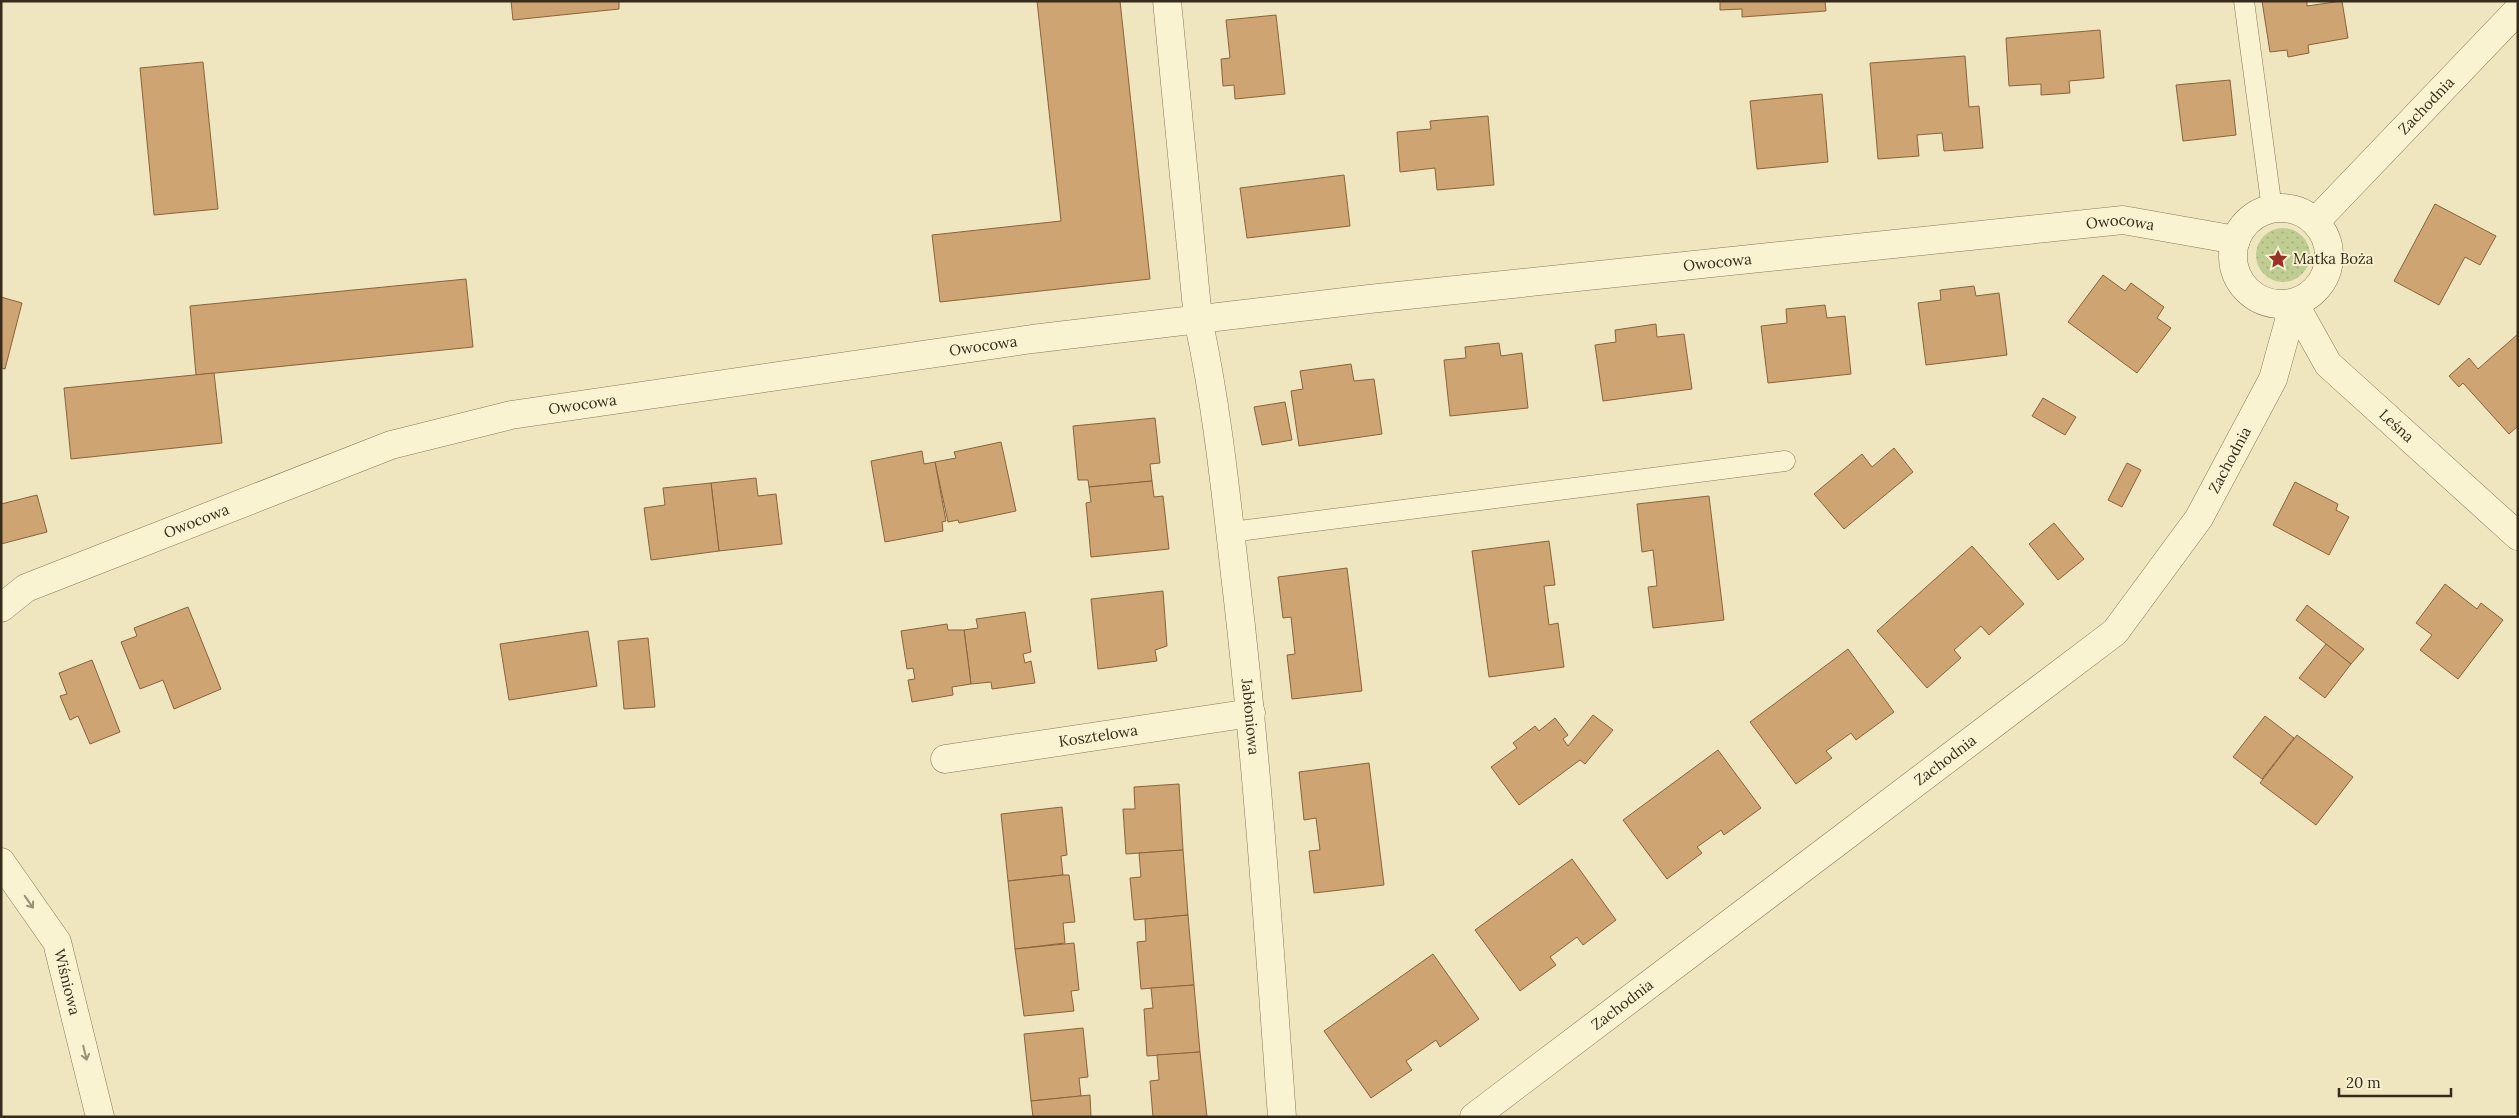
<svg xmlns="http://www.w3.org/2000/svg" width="2519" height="1118" font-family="Lora,serif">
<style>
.grass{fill:url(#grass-dots)}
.building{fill:#cfa473;stroke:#88633c}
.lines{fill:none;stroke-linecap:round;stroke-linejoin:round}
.service-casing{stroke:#887757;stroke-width:21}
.minor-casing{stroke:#887757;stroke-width:29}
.service{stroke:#faf3d2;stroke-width:20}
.minor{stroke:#faf3d2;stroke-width:28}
.oneway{stroke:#989077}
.labels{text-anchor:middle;stroke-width:4;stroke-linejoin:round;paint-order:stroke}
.street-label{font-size:15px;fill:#372c1c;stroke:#f6f0ce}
.poi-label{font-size:15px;fill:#372c1c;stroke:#f6f0ce;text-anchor:start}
</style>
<defs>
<pattern id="grass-dots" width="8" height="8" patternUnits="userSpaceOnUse" patternTransform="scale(1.25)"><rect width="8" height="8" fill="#bfcd92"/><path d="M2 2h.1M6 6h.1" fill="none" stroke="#a5b07d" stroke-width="1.8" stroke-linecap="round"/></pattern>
</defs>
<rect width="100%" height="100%" fill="#efe6bf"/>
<circle class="grass" cx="2283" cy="255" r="27"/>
<g class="building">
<path d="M511,1H619V9L513,20Z"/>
<path d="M1037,1H1120L1150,279L940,302L932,235L1061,221Z"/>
<path d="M1720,1H1825L1826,11L1742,17V9L1720,10Z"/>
<path d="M2262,1H2307V6L2342,1L2348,38L2308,45L2309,53L2288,57L2287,50L2270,52Z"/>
<path d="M1276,15L1285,94L1235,99L1234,85L1223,86L1221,59L1230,58L1226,20Z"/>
<path d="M2100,30L2104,78L2069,81L2070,93L2041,95V84L2009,86L2006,38Z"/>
<path d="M1965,56L1969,107L1979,106L1983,148L1944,151L1942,133L1917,135L1919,156L1878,159L1870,63Z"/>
<path d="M203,62L218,209L154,215L140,68Z"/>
<path d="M2230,80L2236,135L2183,141L2176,85Z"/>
<path d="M1822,94L1828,162L1757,169L1750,101Z"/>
<path d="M1488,116L1494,185L1437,190L1435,168L1400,172L1397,132L1431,129L1430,121Z"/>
<path d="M1344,175L1350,226L1247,238L1240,188Z"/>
<path d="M2435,204L2496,236L2480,265L2465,257L2439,305L2394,281Z"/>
<path d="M2103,275L2125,291L2131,283L2164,307L2157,318L2171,328L2137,373L2068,322Z"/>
<path d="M466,279L473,347L196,375L190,306Z"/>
<path d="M1974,286L1976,296L1999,293L2007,355L1926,365L1918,303L1941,300L1940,290Z"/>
<path d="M1,297L22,303L5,369L1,368Z"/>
<path d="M1825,305L1827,318L1845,316L1851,374L1768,383L1761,326L1787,323L1786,309Z"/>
<path d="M1656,324L1657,337L1684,334L1692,389L1603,401L1595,345L1616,342L1615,330Z"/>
<path d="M2518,334V426L2509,434L2463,383L2459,387L2449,376L2469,358L2478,369Z"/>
<path d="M1499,343L1501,356L1522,353L1528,408L1450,416L1444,360L1466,358L1465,347Z"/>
<path d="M1351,364L1354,381L1374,379L1382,434L1299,446L1291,391L1303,389L1300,371Z"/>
<path d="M214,373L222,443L71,459L64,388Z"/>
<path d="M2043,398L2076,417L2065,435L2032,416Z"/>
<path d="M1285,402L1292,440L1262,445L1254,407Z"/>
<path d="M1155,418L1160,463L1150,464L1152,481L1089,487L1088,480H1078L1073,426Z"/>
<path d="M1001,442L1016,511L959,523L958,520L948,522L935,462L956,458L954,452Z"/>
<path d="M1894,448L1913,472L1844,529L1814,494L1862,454L1872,467Z"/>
<path d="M922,451L924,464L935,462L946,521L942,522L943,531L885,542L871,461Z"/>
<path d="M2127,463L2141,470L2122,507L2108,500Z"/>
<path d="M756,478L758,496L776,494L782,544L719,551L711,483Z"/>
<path d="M1152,481L1154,497L1163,496L1169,549L1091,557L1086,503L1091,502L1089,487Z"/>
<path d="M2295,482L2338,504L2336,510L2349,517L2329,555L2273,525Z"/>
<path d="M711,483L719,551L651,560L644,508L665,505L663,488Z"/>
<path d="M37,495L47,532L1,544V504Z"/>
<path d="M1709,496L1724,620L1653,628L1648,587L1657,586L1653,550L1642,552L1637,504Z"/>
<path d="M2054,523L2084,559L2058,580L2029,544Z"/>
<path d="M1549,541L1555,585L1544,586L1549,625L1558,623L1564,667L1489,677L1472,551Z"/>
<path d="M1972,546L2024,604L1989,635L1981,626L1954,650L1961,658L1927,688L1877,631Z"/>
<path d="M1347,568L1362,691L1292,699L1287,655L1295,654L1291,617L1283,618L1278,577Z"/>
<path d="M2445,584L2477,609L2481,603L2503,620L2458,679L2420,650L2432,635L2416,623Z"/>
<path d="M1163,591L1167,646L1155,650L1157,661L1098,669L1091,599Z"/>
<path d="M2307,605L2364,649L2351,664L2296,620Z"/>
<path d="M188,607L221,689L174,709L163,680L140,689L121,642L137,636L134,628Z"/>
<path d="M1025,612L1031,652L1023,654L1025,663L1031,661L1035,683L992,689L991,682L971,684L964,630L978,628L976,619Z"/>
<path d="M947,624L948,630H964L971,684L952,687L953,695L912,702L908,680L915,679L913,668L907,669L901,631Z"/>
<path d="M588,631L597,686L509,700L500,644Z"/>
<path d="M648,638L655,707L624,709L618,641Z"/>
<path d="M2326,644L2351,664L2325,698L2299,678Z"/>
<path d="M1848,649L1894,712L1856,740L1851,733L1826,751L1832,758L1796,784L1750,722Z"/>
<path d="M92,660L120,732L90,744L78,716L70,720L60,696L67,694L59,673Z"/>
<path d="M1593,715L1613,730L1585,764L1580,760L1519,805L1491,767L1517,748L1513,743L1535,726L1539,731L1555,718L1568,735L1563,739L1568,746Z"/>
<path d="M2265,716L2294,738L2262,779L2233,757Z"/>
<path d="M2297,735L2353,777L2316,825L2260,783Z"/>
<path d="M1718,750L1761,808L1724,835L1721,830L1697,847L1702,853L1667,879L1623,820Z"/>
<path d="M1369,763L1384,885L1314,893L1309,851L1320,850L1316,818L1304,820L1299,772Z"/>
<path d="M1179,784L1183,850L1126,854L1123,809H1135L1134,787Z"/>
<path d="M1062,807L1067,855L1061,856L1063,875L1008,881L1001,814Z"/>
<path d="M1183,850L1188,915L1134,920L1130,878L1141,877L1139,853Z"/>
<path d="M1572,859L1616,920L1583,945L1577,937L1550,957L1556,965L1520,991L1475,930Z"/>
<path d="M1063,875H1069L1075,922L1063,923L1065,943L1015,949L1008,881Z"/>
<path d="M1188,915L1194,985L1141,989L1137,942L1146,941L1145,919Z"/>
<path d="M1074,943L1079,990L1071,991L1074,1011L1024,1016L1015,949Z"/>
<path d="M1433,954L1479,1019L1440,1047L1436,1040L1406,1061L1412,1070L1371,1098L1324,1031Z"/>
<path d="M1194,985L1200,1052L1147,1056L1144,1009L1153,1008L1151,988Z"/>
<path d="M1083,1028L1088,1077L1079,1078L1081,1096L1031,1101L1024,1034Z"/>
<path d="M1200,1052L1207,1117H1153L1150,1081L1159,1080L1157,1055Z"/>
<path d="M1090,1095L1091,1117H1033L1031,1101Z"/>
</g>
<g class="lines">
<defs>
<g id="service">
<path d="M2244,1L2272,209"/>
<path d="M1231,532L1785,461"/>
</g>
<g id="minor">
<path id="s1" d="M1167,1L1198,319C1217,406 1226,495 1236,583C1257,760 1269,938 1282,1117"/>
<circle cx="2281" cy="256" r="48"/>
<path id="s2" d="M2315,222L2518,10"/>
<path id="s3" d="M2294,303L2328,364L2518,536"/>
<path id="s4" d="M1,608L26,588L391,445L511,415L1032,339L1369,299L2123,220L2236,240"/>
<path id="s5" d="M945,759L1251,713"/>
<path id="s6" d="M1,862L57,942L100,1117"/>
<path id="s7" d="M1474,1117L2115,632L2199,518L2273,379L2294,303"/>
</g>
</defs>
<use href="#service" class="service-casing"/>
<use href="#minor" class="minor-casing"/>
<use href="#service" class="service"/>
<use href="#minor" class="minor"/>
</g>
<defs><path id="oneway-shaft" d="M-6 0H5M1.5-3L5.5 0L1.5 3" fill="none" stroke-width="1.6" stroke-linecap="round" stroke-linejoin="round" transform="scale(1.25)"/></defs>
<g class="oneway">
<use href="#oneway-shaft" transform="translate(29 902) rotate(55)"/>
<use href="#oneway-shaft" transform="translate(85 1053) rotate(76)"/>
</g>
<defs>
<symbol id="sight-bare" viewBox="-9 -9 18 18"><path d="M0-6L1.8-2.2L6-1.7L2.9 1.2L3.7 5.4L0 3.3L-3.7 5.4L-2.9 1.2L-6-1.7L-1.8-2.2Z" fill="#993225" stroke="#f6f0ce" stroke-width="2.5" paint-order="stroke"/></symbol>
</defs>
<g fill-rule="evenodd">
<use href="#sight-bare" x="2264" y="245" width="28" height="28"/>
</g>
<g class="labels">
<g class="street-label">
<text dy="5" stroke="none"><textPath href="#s2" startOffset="161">Zachodnia</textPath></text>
<text dy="5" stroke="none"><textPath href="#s4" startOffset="2169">Owocowa</textPath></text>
<text dy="5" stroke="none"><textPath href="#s4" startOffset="1764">Owocowa</textPath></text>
<text dy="5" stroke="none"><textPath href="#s4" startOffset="1025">Owocowa</textPath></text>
<text dy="5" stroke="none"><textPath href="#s4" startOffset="620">Owocowa</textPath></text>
<text dy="5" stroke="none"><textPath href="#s3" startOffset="162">Leśna</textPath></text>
<text dy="5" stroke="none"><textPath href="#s7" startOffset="1011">Zachodnia</textPath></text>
<text dy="5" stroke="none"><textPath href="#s4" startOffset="215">Owocowa</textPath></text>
<text dy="5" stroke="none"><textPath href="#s1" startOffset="721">Jabłoniowa</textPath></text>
<text dy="5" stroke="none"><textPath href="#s5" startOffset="155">Kosztelowa</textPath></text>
<text dy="5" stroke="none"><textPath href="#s7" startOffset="591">Zachodnia</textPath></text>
<text dy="5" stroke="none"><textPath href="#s6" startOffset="139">Wiśniowa</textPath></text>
<text dy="5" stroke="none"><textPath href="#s7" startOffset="186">Zachodnia</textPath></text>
</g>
<g class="poi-label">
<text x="2293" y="264">Matka Boża</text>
</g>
</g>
<rect width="2519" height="1118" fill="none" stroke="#372c1c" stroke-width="5"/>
<path d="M2339 1088v8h112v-8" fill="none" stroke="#372c1c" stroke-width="2.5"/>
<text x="2346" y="1088" font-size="15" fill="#372c1c" stroke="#f6f0ce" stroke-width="4" paint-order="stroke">20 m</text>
</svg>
